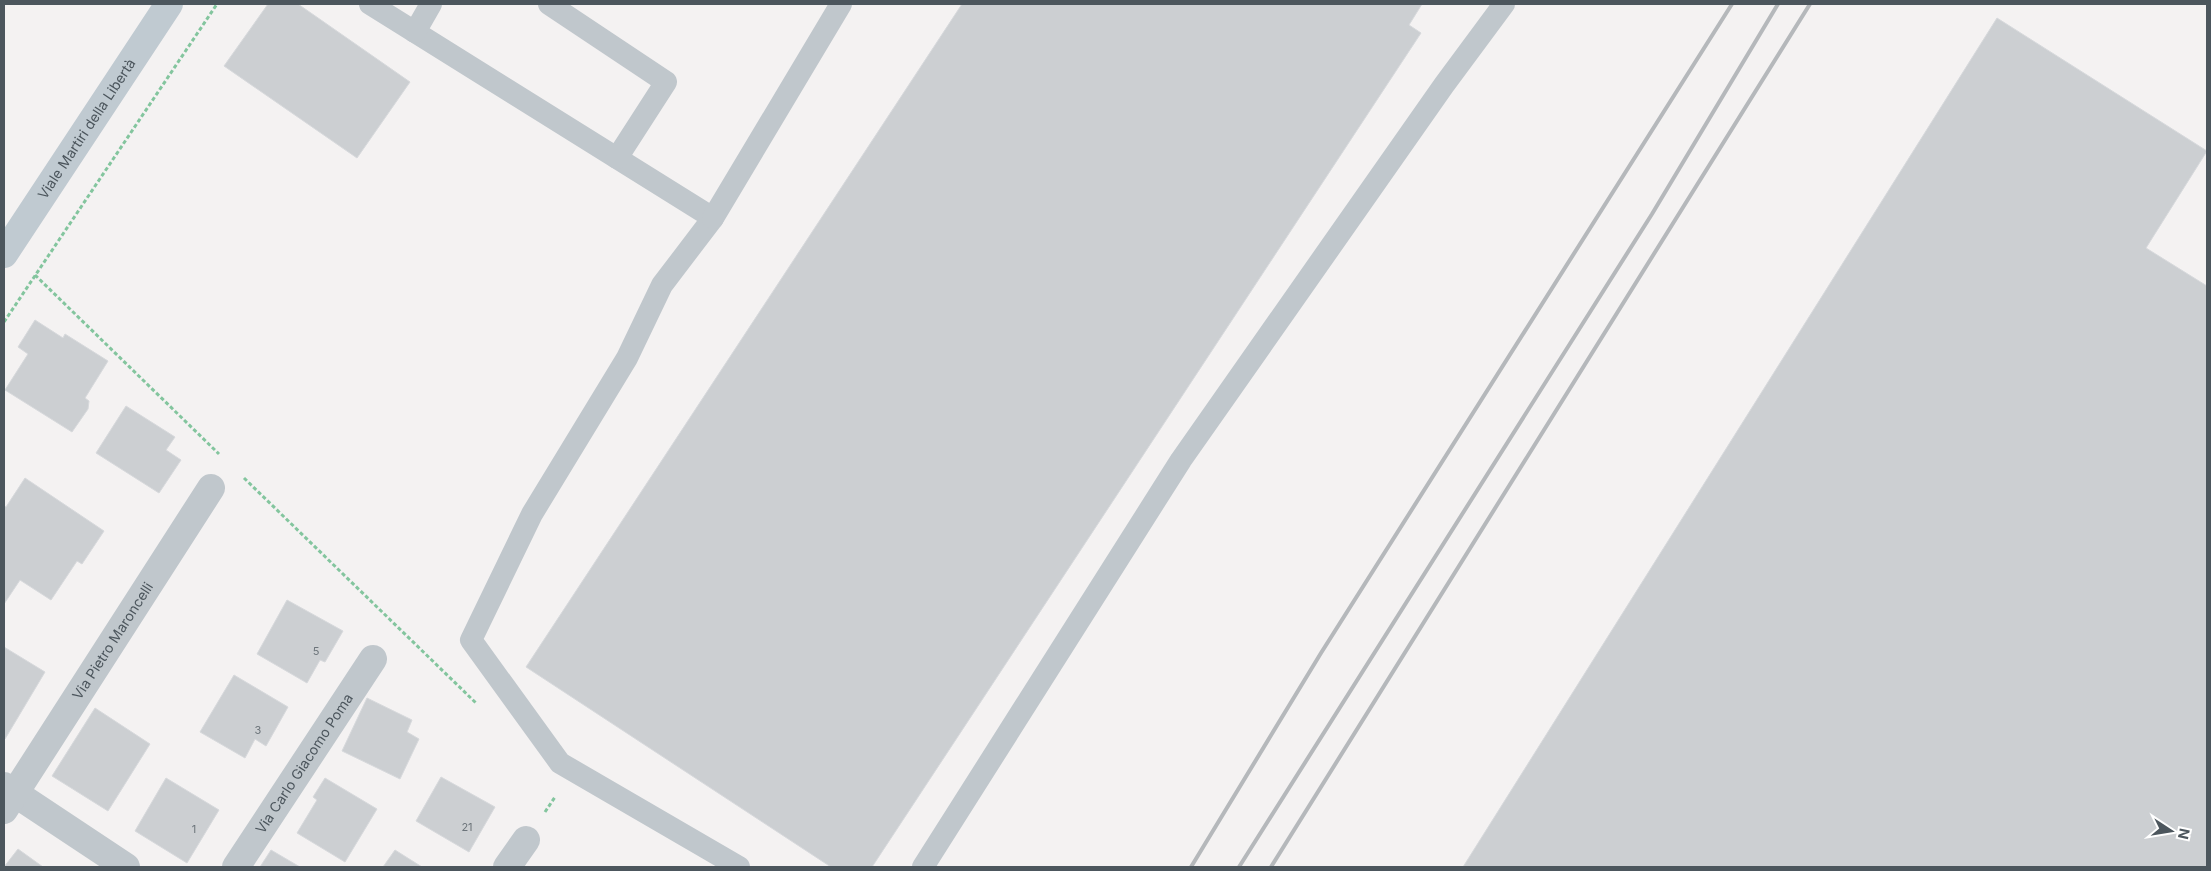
<svg xmlns="http://www.w3.org/2000/svg" width="2211" height="871" font-family="Inter,sans-serif">
<style>
.building{fill:#cccfd2;stroke:#d7d9dc}
.lines{fill:none;stroke-linecap:round;stroke-linejoin:round}
.path{stroke:#83c59e;stroke-width:3;stroke-dasharray:4 2.5;stroke-linecap:butt}
.lane{stroke:#c0c7cc;stroke-width:22}
.street{stroke:#c0c7cc;stroke-width:28}
.secondary{stroke:#c0cad1;stroke-width:28}
.rail{stroke:#b5b8bb;stroke-width:4}
.labels{text-anchor:middle;stroke-width:5;stroke-linejoin:round;paint-order:stroke}
.number-label{font-size:11px;fill:#6c747a}
.street-label{font-size:14px;fill:#4c565d;stroke:#fff}
</style>
<rect width="100%" height="100%" fill="#f4f2f2"/>
<g class="building">
<path d="M268,4H298L410,82L357,158L224,66Z"/>
<path d="M962,4H1422L1409,25L1421,33L872,867H831L526,667Z"/>
<path d="M1997,18L2207,151L2146,248L2207,286V867H1463Z"/>
<path d="M35,320L63,338L65,334L108,361L85,398L89,401L88,409L72,432L5,390L28,354L18,347Z"/>
<path d="M126,406L175,437L166,450L181,460L159,493L96,453Z"/>
<path d="M25,478L104,531L82,564L77,561L51,600L20,580L4,604V506L6,507Z"/>
<path d="M287,600L343,631L325,662L320,660L307,683L257,654Z"/>
<path d="M4,647L45,672L5,739L4,738Z"/>
<path d="M234,675L288,707L266,746L255,739L245,758L200,732Z"/>
<path d="M367,698L412,720L407,732L419,739L400,779L342,751Z"/>
<path d="M95,708L150,744L108,811L52,776Z"/>
<path d="M441,777L495,807L469,852L416,821Z"/>
<path d="M166,778L219,810L187,863L135,831Z"/>
<path d="M325,778L377,809L345,862L297,833L317,800L313,797Z"/>
<path d="M18,849L43,867H4Z"/>
<path d="M271,850L300,867H260Z"/>
<path d="M395,850L422,867H383Z"/>
</g>
<g class="lines">
<g class="path">
<path d="M35,275L219,454"/>
<path d="M4,322L217,4"/>
<path d="M244,478L476,703"/>
<path d="M545,812L555,797"/>
</g>
<g class="lane">
<path d="M370,4L713,218L662,285L627,358L532,514L471,640L560,763L739,867"/>
<path d="M549,4L666,82L617,158"/>
<path d="M415,32L431,4"/>
<path d="M713,218L841,4"/>
<path d="M923,867L1181,460L1444,85L1504,4"/>
</g>
<g class="street">
<path d="M4,786L126,867"/>
<path id="s1" d="M4,810L211,488"/>
<path id="s2" d="M236,867L373,659"/>
<path d="M507,867L526,840"/>
</g>
<path class="secondary" id="s3" d="M4,254L169,4"/>
<g class="rail">
<path d="M1191,867L1321,653L1732,4"/>
<path d="M1239,867L1652,214L1778,4"/>
<path d="M1271,867L1810,4"/>
</g>
</g>
<g class="labels">
<g class="number-label">
<text x="316" y="655">5</text>
<text x="258" y="734">3</text>
<text x="467" y="831">21</text>
<text x="194" y="833">1</text>
</g>
<g class="street-label">
<text dy="5" stroke="none"><textPath href="#s3" startOffset="150">Viale Martiri della Libertà</textPath></text>
<text dy="5" stroke="none"><textPath href="#s1" startOffset="201">Via Pietro Maroncelli</textPath></text>
<text dy="5" stroke="none"><textPath href="#s2" startOffset="124">Via Carlo Giacomo Poma</textPath></text>
</g>
</g>
<rect width="2211" height="871" fill="none" stroke="#4c565d" stroke-width="10"/>
<g transform="translate(2171 831) rotate(102)" stroke="#ffffff" stroke-width="4" paint-order="stroke">
<path d="M0-4L9 19L0 12L-9 19Z" fill="#4c565d"/>
<text y="-8" font-size="14" font-weight="bold" text-anchor="middle" fill="#4c565d">N</text>
</g>
</svg>
